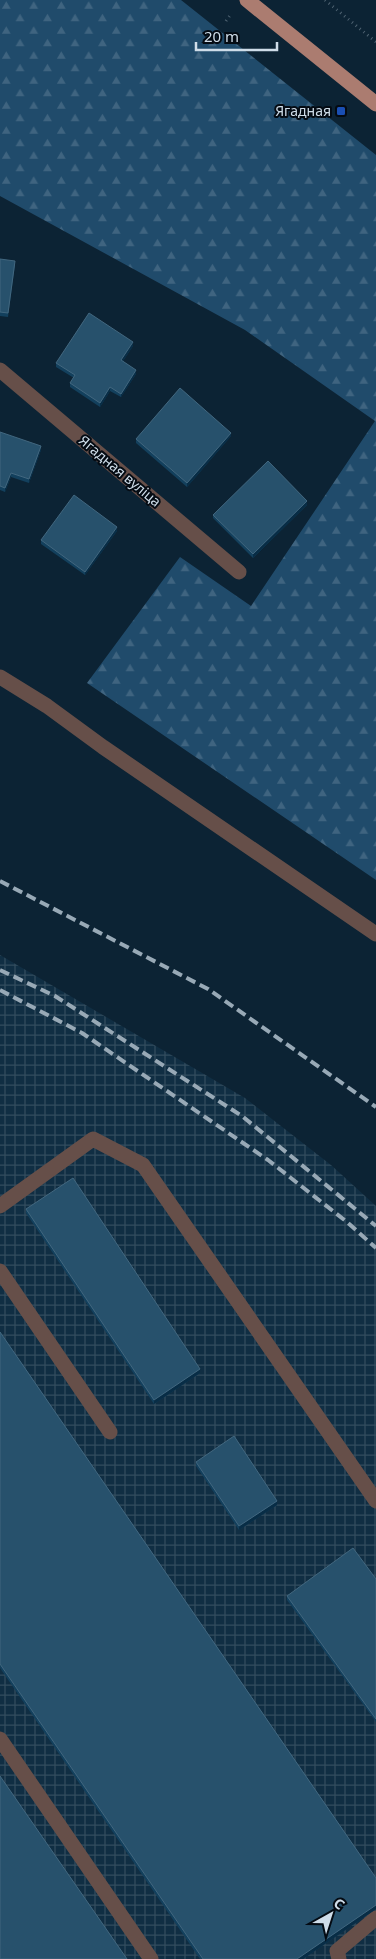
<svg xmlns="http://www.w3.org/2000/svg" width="376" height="1959" font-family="'Noto Sans',sans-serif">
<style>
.industrial{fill:url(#industrial-grid)}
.forest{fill:url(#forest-firs)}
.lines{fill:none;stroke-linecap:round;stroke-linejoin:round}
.path{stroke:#4f6372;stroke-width:3;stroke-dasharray:1 4;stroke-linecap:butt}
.minor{stroke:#664f49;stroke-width:15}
.major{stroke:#ab7c70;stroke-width:15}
.rail{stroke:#98a9b6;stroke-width:4;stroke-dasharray:10 5;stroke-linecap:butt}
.wall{fill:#13405d}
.shaded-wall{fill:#082d46}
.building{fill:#27516c;stroke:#42677f}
.transit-dot{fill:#1a4fb4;stroke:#040b13;stroke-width:2}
.labels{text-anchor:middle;stroke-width:4;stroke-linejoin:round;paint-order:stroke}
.poi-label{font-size:14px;fill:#cfdde9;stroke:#040b13;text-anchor:end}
.street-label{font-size:14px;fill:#cfdde9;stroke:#040b13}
</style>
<defs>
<pattern id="industrial-grid" width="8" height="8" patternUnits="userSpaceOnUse" patternTransform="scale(1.25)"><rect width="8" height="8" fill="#102e43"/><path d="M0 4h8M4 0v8" fill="none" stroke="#324c5e"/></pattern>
<pattern id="forest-firs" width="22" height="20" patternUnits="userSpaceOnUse" patternTransform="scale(1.25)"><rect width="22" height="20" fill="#204b6b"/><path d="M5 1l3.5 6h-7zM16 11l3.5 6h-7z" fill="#3f6480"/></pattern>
</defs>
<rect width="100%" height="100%" fill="#0c2334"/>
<path class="industrial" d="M0,955L245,1098L331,1165L376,1206V1959H0Z"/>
<path class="forest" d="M0,0H181L376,155V880L87,683L180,557L251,606L375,421L245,330L0,196Z"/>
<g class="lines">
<g class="path">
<path d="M325,0L376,42"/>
<path d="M226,21L231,14"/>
</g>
<g class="minor">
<path d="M0,370L239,572"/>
<path d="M0,677L47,706L103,747L376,934"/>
<path d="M0,1206L93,1139L143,1165L376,1501"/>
<path d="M0,1271L110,1432"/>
<path d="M0,1739L151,1959"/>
<path d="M339,1959L337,1951L376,1918"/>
</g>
<path class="major" d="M247,0L376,104"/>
<g class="rail">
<path d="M0,881L208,989L376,1107"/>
<path d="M0,970L55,996L242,1116L376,1226"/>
<path d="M0,990L82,1033L268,1160L347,1222L376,1248"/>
</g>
</g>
<g class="wall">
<path d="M0,259L15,265L8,317L0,316Z"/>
<path d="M133,346L123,361L136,374L121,397L110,391L100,407L70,387V383L74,378L56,367V363Z"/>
<path d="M0,432L41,450L29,483L11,477L5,492L0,490Z"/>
<path d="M231,436L187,487L136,443V439Z"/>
<path d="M307,505L253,558L213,518V515Z"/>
<path d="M117,531L85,575L41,544V540Z"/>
<path d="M26,1209L200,1373L154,1404L26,1213Z"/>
<path d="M0,1332L376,1878V1909L303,1959H200L0,1668Z"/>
<path d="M196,1462L277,1505L239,1530L196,1466Z"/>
<path d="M376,1579V1722L287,1600V1596Z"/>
</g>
<g class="shaded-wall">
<path d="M133,342V346L121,364V360Z"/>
<path d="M136,370V374L121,397V394Z"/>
<path d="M110,387V391L100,407V403Z"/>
<path d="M231,433V436L187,487V483Z"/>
<path d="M41,446V450L29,483V479Z"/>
<path d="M11,473V477L5,492V488Z"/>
<path d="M307,501V505L253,558V554Z"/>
<path d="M117,527V531L85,575V572Z"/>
<path d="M200,1369V1373L154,1404V1400Z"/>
<path d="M277,1501V1505L239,1530V1526Z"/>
<path d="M376,1905V1909L303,1959H297Z"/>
</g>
<g class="building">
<path d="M0,259L15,261L8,313L0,312Z"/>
<path d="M89,313L133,342L121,360L136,370L121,394L110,387L100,403L70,383L75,375L56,363Z"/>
<path d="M180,388L231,433L187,483L136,439Z"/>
<path d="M0,432L41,446L29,479L11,473L5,488L0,486Z"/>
<path d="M268,461L307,501L253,554L213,515Z"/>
<path d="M74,495L117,527L85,572L41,540Z"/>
<path d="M73,1178L200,1369L154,1400L26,1209Z"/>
<path d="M0,1332L376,1878V1905L297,1959H203L0,1664Z"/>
<path d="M234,1436L277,1501L239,1526L196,1462Z"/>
<path d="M353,1548L376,1579V1719L287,1596Z"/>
<path d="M0,1776L127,1959H0Z"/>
</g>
<rect class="transit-dot" x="336" y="106" width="10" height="10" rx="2.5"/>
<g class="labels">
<g class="poi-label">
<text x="331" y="116">Ягадная</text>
</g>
<g class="street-label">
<text transform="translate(120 471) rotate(40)" y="5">Ягадная вуліца</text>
</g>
</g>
<g transform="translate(331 1914) rotate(39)" stroke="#040b13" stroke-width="4" paint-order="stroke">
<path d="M0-4L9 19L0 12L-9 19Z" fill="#cfdde9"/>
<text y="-8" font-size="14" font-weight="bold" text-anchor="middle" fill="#cfdde9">С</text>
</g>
<path d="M196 42v8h81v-8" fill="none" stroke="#cfdde9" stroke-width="2.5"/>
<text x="204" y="42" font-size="15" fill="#cfdde9" stroke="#040b13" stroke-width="4" paint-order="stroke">20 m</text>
</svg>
